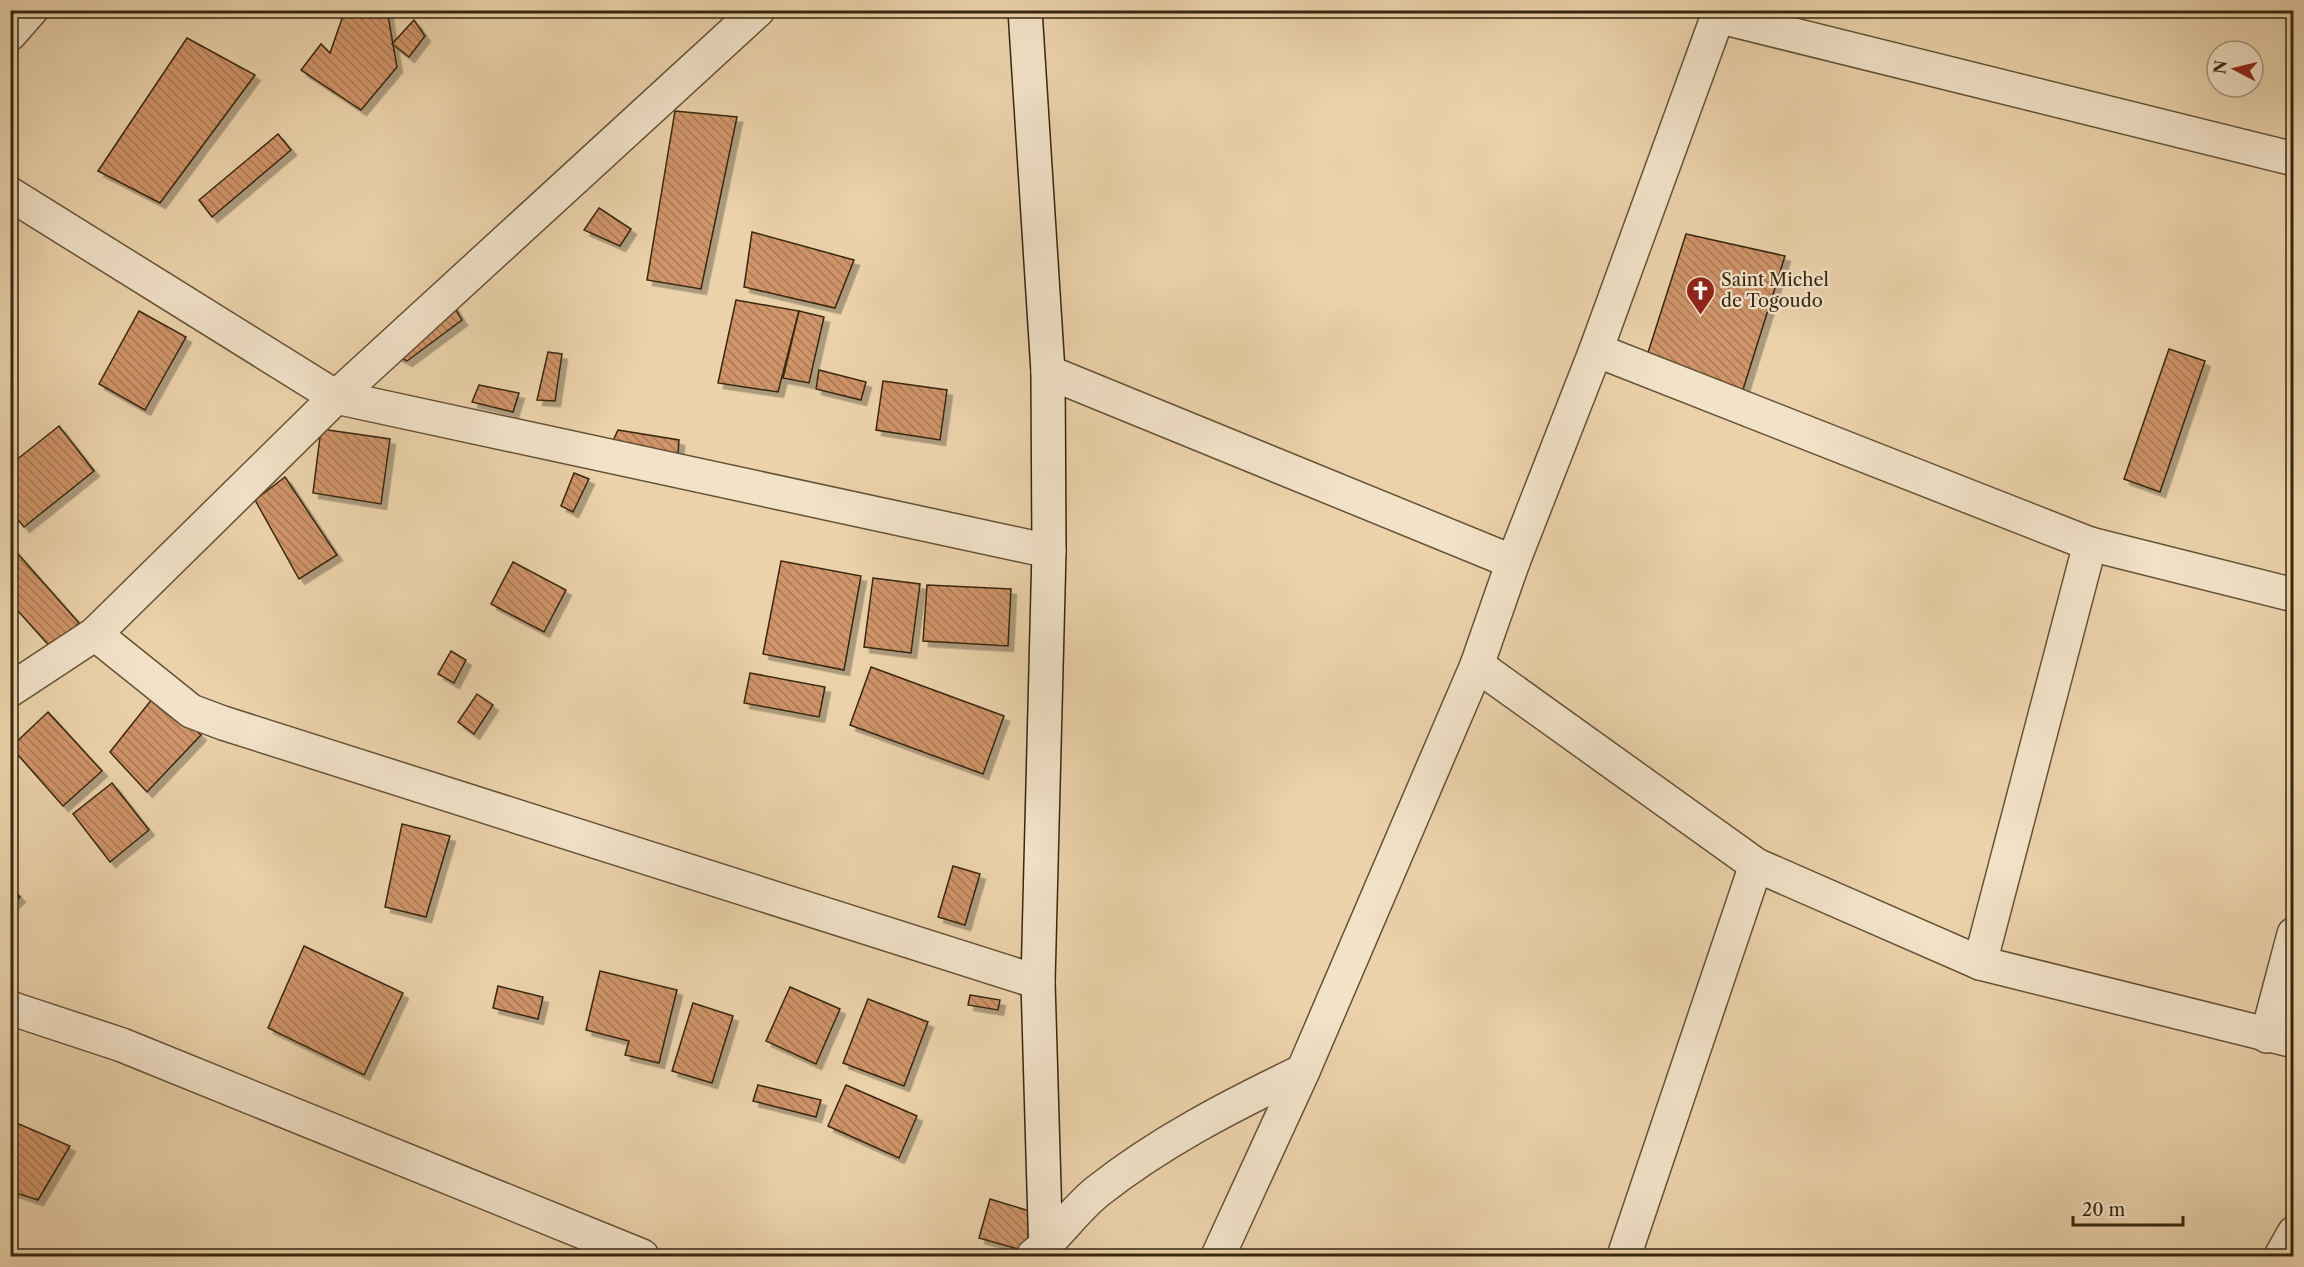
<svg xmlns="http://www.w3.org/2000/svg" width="2304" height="1267" font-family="'Libre Caslon Text',serif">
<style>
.building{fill:url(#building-back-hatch);stroke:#37270f;stroke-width:1.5;filter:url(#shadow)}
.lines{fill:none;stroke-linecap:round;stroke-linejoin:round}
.street-casing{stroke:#645236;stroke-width:36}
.secondary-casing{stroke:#37270f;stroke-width:36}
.street{stroke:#f2e2c8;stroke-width:33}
.secondary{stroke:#f2e2c8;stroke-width:33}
.labels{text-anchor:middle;stroke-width:4.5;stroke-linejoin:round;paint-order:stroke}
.poi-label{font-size:18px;fill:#37270f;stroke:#f2e2c8;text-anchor:start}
</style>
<defs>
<pattern id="building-back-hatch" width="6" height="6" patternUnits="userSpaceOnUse" patternTransform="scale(1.5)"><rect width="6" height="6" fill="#cf9469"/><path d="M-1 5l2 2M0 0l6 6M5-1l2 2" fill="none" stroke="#a97955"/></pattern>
<filter id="shadow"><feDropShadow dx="5.5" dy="5.5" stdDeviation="0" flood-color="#0004"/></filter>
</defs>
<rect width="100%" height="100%" fill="#ebd2ab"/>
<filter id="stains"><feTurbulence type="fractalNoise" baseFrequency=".00333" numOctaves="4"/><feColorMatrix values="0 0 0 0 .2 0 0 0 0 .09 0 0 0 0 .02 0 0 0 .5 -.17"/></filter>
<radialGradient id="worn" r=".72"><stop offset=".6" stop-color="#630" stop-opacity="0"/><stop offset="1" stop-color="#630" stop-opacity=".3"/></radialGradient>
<g class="building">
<path d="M345,10H387L397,67L361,110L301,70L321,44L330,53Z"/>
<path d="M414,20L425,36L409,57L392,44Z"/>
<path d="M187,38L255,75L160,203L98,171Z"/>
<path d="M675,111L737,117L701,289L647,280Z"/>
<path d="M278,134L291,150L212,217L199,200Z"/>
<path d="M599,208L631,229L620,246L584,230Z"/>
<path d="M752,232L854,260L835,308L744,287Z"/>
<path d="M1686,234L1785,256L1741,396L1644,365Z"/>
<path d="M447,295L462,320L407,361L370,343Z"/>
<path d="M736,300L799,311L778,392L718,383Z"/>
<path d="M139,311L186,337L145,410L99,384Z"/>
<path d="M799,311L824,317L809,383L783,378Z"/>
<path d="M2169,349L2205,361L2160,492L2124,479Z"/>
<path d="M548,352L562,354L555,401L537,400Z"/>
<path d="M819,370L866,382L861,400L816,389Z"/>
<path d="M883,381L947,390L940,440L876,430Z"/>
<path d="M479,385L519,393L513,412L472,402Z"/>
<path d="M59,426L94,471L24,527L10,510V465Z"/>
<path d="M321,429L390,439L381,504L313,493Z"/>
<path d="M618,430L679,440L678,454L610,447Z"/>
<path d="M574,473L589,479L573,512L561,506Z"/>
<path d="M285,477L337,555L299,579L255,500Z"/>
<path d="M10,545L79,623L52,649L10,602Z"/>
<path d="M781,561L861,576L844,670L763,654Z"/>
<path d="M513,562L566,590L544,632L491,604Z"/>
<path d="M873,578L920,584L911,653L864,647Z"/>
<path d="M927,585L1011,589L1008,646L923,641Z"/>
<path d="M451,651L466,660L454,683L438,674Z"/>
<path d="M871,667L1004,716L983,774L850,725Z"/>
<path d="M750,673L825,687L819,717L744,703Z"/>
<path d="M156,694L201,735L147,792L110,752Z"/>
<path d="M477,694L493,705L474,734L458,722Z"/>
<path d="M48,712L102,771L63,806L11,747Z"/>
<path d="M112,783L149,830L110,862L73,814Z"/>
<path d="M402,824L450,836L426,917L385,907Z"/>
<path d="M953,866L980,874L965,925L938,917Z"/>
<path d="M10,886L20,897L10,906Z"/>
<path d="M304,946L403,993L364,1075L268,1028Z"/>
<path d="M600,971L677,990L659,1063L625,1055L629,1041L586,1030Z"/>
<path d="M498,986L543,997L538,1019L493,1008Z"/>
<path d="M790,987L840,1009L816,1064L766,1041Z"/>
<path d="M970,995L1000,1000L998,1010L968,1005Z"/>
<path d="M868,999L928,1022L904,1086L843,1063Z"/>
<path d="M693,1003L733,1016L712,1083L672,1071Z"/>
<path d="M758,1085L821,1100L816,1117L753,1101Z"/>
<path d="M846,1085L917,1116L899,1158L828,1126Z"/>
<path d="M12,1121L70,1146L38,1200L10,1191V1125Z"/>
<path d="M990,1199L1036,1213L1025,1251L979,1238Z"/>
</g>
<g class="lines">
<defs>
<g id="street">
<path d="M1717,16L2294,159"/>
<path d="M10,34L31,10"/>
<path d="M10,194L336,397L1049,551"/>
<path d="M1596,350L2090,544L2294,595"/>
<path d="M1048,372L1513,562"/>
<path d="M95,634L191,711L223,723L1038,982"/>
<path d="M1477,665L1756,865L1980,963L2294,1041"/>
<path d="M10,690L95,634L336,397L758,10"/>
<path d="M1980,963L2090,544"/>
<path d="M10,1008L122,1045L642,1256"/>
<path d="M2267,1036L2294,934"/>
<path d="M1033,1256C1057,1237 1074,1210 1098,1191C1160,1142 1232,1105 1303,1071"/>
<path d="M1218,1256L1303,1071L1477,665L1513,562L1596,350L1720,10"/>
<path d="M1624,1256L1756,865"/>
<path d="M2281,1256L2294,1233"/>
</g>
<path id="secondary" d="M1025,10L1048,372L1049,551L1038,982L1046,1256"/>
</defs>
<use href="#street" class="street-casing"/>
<use href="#secondary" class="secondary-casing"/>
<use href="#street" class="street"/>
<use href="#secondary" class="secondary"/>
</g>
<defs>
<symbol id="church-pin" viewBox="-11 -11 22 30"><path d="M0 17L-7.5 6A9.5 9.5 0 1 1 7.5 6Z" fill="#8f2418" stroke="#f2e2c8"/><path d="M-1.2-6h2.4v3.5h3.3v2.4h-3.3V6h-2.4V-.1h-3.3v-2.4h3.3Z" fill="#fff"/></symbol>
</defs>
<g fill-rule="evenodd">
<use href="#church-pin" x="1684" y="274" width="33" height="45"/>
</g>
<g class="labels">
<g class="poi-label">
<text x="1721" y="286">Saint Michel<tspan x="1721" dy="21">de Togoudo</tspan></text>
</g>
</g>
<rect width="2304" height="1267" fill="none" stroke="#ebd2ab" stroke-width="36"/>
<rect x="12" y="12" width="2280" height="1243" fill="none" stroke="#37270f" stroke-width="3"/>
<rect x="18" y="18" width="2268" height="1231" fill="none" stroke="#37270f" stroke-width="1.5"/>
<g transform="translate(2235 69) rotate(277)"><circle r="28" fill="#f2e2c8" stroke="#a7977e" stroke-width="1.5"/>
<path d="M0-4.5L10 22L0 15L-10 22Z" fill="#8f2418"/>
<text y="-9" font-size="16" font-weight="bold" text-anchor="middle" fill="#37270f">N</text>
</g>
<path d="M2073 1216v9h110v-9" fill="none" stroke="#37270f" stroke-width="3"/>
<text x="2082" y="1216" font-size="18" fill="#37270f" stroke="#f2e2c8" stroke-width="4.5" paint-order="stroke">20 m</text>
<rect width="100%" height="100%" filter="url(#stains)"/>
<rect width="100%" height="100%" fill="url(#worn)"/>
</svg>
